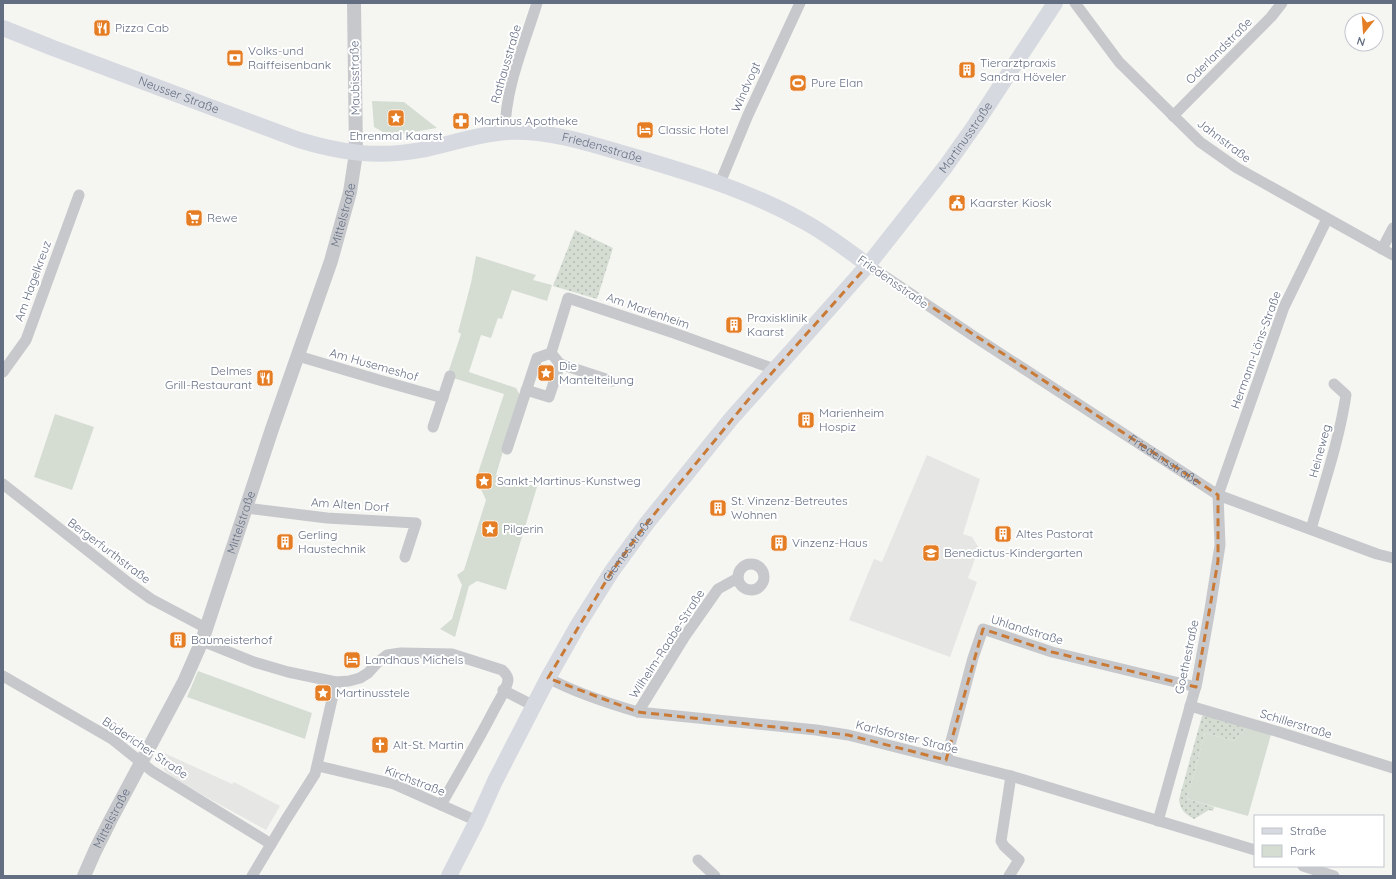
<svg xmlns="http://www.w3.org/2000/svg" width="1396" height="879" font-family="Quicksand,sans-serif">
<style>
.built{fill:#e6e6e5}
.grass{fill:url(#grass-dots)}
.park{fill:#d5ddd3}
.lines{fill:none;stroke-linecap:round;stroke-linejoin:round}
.minor{stroke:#c6c8cc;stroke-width:11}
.tertiary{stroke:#c6c8cc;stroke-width:14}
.secondary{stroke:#d6d9df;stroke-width:16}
.marked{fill:none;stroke:#ca7a37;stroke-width:3;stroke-dasharray:8 5;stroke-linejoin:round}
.labels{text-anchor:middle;stroke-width:4;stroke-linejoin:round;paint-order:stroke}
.poi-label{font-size:12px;fill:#646e83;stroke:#fff;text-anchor:start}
.street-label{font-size:12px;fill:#646e83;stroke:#fff}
</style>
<defs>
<pattern id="grass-dots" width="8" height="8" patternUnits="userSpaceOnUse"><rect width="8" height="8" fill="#d5ddd3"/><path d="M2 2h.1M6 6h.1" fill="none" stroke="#b0b7b1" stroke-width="1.8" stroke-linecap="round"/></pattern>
</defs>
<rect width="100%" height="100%" fill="#f5f6f2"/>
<g class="built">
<path d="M927,455L980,479L963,534L972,537L979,548L968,578L977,582L950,657L849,620L874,559L882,562Z"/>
<path d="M162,752L232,784L234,782L280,806L266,830L177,781L166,772L161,765Z"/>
</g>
<g class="grass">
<path d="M575,230L613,248L597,299L553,286Z"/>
<path d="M1206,714L1249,725L1234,741L1205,733L1187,799L1214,807L1213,811L1209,810L1194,819C1185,814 1180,810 1179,799L1202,716Z"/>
</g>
<g class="park">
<path d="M372,101L404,102L437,128L390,136L374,127Z"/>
<path d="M476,256L536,275L533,280L552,285L547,301L512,290L502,319L498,318L491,338L481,335L469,372L516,388L520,395L496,475L537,487L506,590L477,581L469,586L455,637L440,629L452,619L462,585L457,575L464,570L486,500L476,479L504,394L447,376L461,334L458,332L471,283Z"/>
<path d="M55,414L94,427L72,490L34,477Z"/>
<path d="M198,671L312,713L305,739L187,697Z"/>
<path d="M1249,725L1272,731L1248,816L1187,799L1205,733L1234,741Z"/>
</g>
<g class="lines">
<g class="minor">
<path d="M1075,3L1119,62L1200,142L1237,168L1393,255"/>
<path d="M1173,116L1271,17L1282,3"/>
<path d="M505,132C505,88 524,45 537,3"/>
<path d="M720,183L748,115L800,3"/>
<path d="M1382,249L1393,228"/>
<path id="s1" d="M868,265L975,337L1218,495L1377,554L1393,558"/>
<path d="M298,356L379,380L443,398"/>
<path d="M560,364L612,381"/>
<path d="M3,372L26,340L79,195"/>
<path d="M526,390L549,397L560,364L551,353"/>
<path d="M433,427L450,376"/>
<path d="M507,449L537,358L551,353L568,298L674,333L774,369"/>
<path d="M3,484L130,584L151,599L206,628"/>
<path d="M246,508L327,518L416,523L405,557"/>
<path d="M1311,529C1324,484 1339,441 1346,395L1334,384"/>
<circle cx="751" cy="577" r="13"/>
<path d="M202,641L254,662L288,672L336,682L349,681L360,678L368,673L378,662L387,655L401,653L452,654L502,670C505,673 508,675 508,680C507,689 499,700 495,708C478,741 459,773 441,805"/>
<path d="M3,676L112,739L152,771L271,844"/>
<path d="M548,678C576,693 607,703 638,712L816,730L848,735L1011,776L1255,850"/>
<path d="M503,690L534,706"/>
<path d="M1190,706L1279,732L1393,768"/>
<path d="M638,712L685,636L718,589L738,578"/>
<path d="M946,760L973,658L983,629L1052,652L1196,687"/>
<path d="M318,766L394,784L477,821"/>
<path d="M1158,821L1197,682L1210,609L1220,545L1218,495L1284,307L1327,219"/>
<path d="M698,860L715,876"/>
<path d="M1303,866L1334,876"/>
<path d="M252,876L285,821L315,774L336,682"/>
<path d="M1009,876L1019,860L1004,846L1001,841L1011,776"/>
</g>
<path class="tertiary" id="s2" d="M84,876L95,851L110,821L184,682L202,641L272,429L331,261L350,192L356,153L354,3"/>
<g class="secondary">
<path id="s3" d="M3,28L53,48L299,140C342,153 377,158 421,150C450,144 478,134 507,132C547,130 585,142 622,153C684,171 746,189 803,221C826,233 847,250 868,265"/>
<path id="s4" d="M449,876L477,821L495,781L548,678L578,625L612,571L647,523L731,419L868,265L946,166L975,125L1055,3"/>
</g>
</g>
<path class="marked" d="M868,265L1218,495V561L1196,687L1052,652L983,629L946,760L848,735L638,712L548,678L612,571L647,523L753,394Z"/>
<defs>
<symbol id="restaurant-square" viewBox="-11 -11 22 22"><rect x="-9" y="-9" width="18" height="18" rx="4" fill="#e47d24" stroke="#fff"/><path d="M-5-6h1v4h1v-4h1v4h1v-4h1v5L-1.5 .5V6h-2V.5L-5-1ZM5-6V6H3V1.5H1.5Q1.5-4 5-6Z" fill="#fff"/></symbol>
<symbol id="bank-square" viewBox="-11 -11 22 22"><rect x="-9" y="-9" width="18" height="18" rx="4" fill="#e47d24" stroke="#fff"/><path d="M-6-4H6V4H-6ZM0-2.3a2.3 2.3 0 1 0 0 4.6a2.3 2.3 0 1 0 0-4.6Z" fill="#fff"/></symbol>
<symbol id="building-square" viewBox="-11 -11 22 22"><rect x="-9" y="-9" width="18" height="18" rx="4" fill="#e47d24" stroke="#fff"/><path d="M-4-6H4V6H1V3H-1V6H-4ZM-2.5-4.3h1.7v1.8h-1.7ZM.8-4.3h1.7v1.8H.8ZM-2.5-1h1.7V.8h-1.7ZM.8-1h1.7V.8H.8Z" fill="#fff"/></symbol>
<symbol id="stadium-square" viewBox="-11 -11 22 22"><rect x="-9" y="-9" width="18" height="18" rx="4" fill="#e47d24" stroke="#fff"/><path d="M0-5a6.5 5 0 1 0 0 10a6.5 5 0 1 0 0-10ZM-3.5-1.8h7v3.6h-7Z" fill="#fff"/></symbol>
<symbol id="sight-square" viewBox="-11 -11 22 22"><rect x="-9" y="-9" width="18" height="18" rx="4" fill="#e47d24" stroke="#fff"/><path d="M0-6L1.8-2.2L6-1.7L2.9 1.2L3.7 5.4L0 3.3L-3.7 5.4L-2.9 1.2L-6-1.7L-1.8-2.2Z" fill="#fff"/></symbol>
<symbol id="pharmacy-square" viewBox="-11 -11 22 22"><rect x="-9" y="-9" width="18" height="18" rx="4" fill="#e47d24" stroke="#fff"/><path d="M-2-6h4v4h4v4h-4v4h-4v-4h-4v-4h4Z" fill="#fff"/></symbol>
<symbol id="hotel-square" viewBox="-11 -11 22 22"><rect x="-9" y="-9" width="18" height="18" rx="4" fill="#e47d24" stroke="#fff"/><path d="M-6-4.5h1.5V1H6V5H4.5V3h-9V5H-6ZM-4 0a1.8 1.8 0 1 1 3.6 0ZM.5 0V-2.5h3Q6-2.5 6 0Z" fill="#fff"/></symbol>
<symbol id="civic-square" viewBox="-11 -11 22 22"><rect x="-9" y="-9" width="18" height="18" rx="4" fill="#e47d24" stroke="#fff"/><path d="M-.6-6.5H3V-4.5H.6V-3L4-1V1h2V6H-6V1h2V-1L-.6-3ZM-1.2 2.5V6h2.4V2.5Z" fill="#fff"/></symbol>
<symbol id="supermarket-square" viewBox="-11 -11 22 22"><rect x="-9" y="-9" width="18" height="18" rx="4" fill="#e47d24" stroke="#fff"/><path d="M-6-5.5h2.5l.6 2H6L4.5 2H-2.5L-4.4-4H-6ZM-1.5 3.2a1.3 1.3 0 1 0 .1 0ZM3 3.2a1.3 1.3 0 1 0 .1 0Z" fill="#fff"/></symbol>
<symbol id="school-square" viewBox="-11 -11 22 22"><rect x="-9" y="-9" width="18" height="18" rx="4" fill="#e47d24" stroke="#fff"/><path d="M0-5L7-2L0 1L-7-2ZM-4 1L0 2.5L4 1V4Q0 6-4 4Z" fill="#fff"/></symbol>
<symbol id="church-square" viewBox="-11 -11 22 22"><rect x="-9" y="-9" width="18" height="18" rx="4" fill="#e47d24" stroke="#fff"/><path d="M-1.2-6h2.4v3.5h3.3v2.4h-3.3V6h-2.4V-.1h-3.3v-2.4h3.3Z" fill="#fff"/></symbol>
</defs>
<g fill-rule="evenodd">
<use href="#restaurant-square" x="92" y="18" width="20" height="20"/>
<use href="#bank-square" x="225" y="48" width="20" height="20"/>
<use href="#building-square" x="957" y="60" width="20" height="20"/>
<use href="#stadium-square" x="788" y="73" width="20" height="20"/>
<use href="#sight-square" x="386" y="108" width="20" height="20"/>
<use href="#pharmacy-square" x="451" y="111" width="20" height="20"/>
<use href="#hotel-square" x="635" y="120" width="20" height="20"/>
<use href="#civic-square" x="947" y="193" width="20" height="20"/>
<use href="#supermarket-square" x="184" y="208" width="20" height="20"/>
<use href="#building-square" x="724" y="315" width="20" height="20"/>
<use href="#sight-square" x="536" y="363" width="20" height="20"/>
<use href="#restaurant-square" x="255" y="368" width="20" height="20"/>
<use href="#building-square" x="796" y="410" width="20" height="20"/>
<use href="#sight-square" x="474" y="471" width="20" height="20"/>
<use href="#building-square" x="708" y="498" width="20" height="20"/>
<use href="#sight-square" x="480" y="519" width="20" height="20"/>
<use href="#building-square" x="993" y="524" width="20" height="20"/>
<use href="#building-square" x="275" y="532" width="20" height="20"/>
<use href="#building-square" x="769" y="533" width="20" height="20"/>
<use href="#school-square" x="921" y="543" width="20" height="20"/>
<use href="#building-square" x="168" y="630" width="20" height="20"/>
<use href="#hotel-square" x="342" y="650" width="20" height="20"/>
<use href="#sight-square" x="313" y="683" width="20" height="20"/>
<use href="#church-square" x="370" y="735" width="20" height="20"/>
</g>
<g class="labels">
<g class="poi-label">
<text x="115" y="32">Pizza Cab</text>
<text x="248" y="55">Volks-und<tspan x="248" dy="14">Raiffeisenbank</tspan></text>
<text x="980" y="67">Tierarztpraxis<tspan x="980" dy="14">Sandra Höveler</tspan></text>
<text x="811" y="87">Pure Elan</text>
<text x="474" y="125">Martinus Apotheke</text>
<text x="658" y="134">Classic Hotel</text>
<text x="396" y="140" text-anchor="middle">Ehrenmal Kaarst</text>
<text x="970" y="207">Kaarster Kiosk</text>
<text x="207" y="222">Rewe</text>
<text x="747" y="322">Praxisklinik<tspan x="747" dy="14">Kaarst</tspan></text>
<text x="559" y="370">Die<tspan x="559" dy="14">Mantelteilung</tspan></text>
<text x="252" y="375" text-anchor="end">Delmes<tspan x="252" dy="14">Grill-Restaurant</tspan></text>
<text x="819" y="417">Marienheim<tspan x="819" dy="14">Hospiz</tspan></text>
<text x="497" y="485">Sankt-Martinus-Kunstweg</text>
<text x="731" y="505">St. Vinzenz-Betreutes<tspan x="731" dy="14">Wohnen</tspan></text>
<text x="503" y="533">Pilgerin</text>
<text x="1016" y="538">Altes Pastorat</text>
<text x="298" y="539">Gerling<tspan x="298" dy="14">Haustechnik</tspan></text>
<text x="792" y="547">Vinzenz-Haus</text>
<text x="944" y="557">Benedictus-Kindergarten</text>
<text x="191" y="644">Baumeisterhof</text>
<text x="365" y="664">Landhaus Michels</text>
<text x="336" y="697">Martinusstele</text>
<text x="393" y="749">Alt-St. Martin</text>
</g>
<g class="street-label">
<text transform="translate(1219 51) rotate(-45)" y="4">Oderlandstraße</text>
<text transform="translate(506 64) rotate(-74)" y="4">Rathausstraße</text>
<text transform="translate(355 78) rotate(-91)" y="4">Maubisstraße</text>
<text transform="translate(746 87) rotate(-66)" y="4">Windvogt</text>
<text dy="4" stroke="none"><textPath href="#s3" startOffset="188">Neusser Straße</textPath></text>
<text dy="4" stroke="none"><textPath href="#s4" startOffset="906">Martinusstraße</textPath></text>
<text transform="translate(1224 141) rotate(37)" y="4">Jahnstraße</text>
<text dy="4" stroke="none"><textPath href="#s3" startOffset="625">Friedensstraße</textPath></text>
<text dy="4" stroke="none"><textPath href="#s2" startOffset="712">Mittelstraße</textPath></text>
<text transform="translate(33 281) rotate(-70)" y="4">Am Hagelkreuz</text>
<text transform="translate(893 282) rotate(35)" y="4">Friedensstraße</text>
<text transform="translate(648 311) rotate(19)" y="4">Am Marienheim</text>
<text transform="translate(1256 350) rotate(-70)" y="4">Hermann-Löns-Straße</text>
<text transform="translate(374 365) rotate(16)" y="4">Am Husemeshof</text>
<text transform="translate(1320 451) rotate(-75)" y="4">Heineweg</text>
<text dy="4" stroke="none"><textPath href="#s1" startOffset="355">Friedensstraße</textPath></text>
<text transform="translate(350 505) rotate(4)" y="4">Am Alten Dorf</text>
<text dy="4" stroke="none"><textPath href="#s2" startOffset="388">Mittelstraße</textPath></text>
<text dy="4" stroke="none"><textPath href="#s4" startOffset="373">Giemesstraße</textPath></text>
<text transform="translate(109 551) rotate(37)" y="4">Bergerfurthstraße</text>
<text transform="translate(1027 630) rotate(17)" y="4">Uhlandstraße</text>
<text transform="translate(667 644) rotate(-57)" y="4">Wilhelm-Raabe-Straße</text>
<text transform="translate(1187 657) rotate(-78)" y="4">Goethestraße</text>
<text transform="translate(1296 724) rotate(17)" y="4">Schillerstraße</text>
<text transform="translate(907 737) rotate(14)" y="4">Karlsforster Straße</text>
<text transform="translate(145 748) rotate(34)" y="4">Büdericher Straße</text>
<text transform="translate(415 781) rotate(21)" y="4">Kirchstraße</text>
<text dy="4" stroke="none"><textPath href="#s2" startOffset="64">Mittelstraße</textPath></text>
</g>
</g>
<rect width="1396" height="879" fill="none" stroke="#646e83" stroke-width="8"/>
<rect x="1254" y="815" width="130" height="52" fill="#ffffff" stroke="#c1c5cd"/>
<rect x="1262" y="828" width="20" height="6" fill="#d6d9df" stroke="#c1c5cd"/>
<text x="1290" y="835" font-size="12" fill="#646e83">Straße</text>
<rect x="1262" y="845" width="20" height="12" fill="#d5ddd3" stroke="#c1c5cd"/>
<text x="1290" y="855" font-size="12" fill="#646e83">Park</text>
<g transform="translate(1364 32) rotate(197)"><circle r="19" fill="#ffffff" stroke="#c1c5cd"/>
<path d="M0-3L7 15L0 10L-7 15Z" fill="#e47d24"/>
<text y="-6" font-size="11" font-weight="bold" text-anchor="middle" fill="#646e83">N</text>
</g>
</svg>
